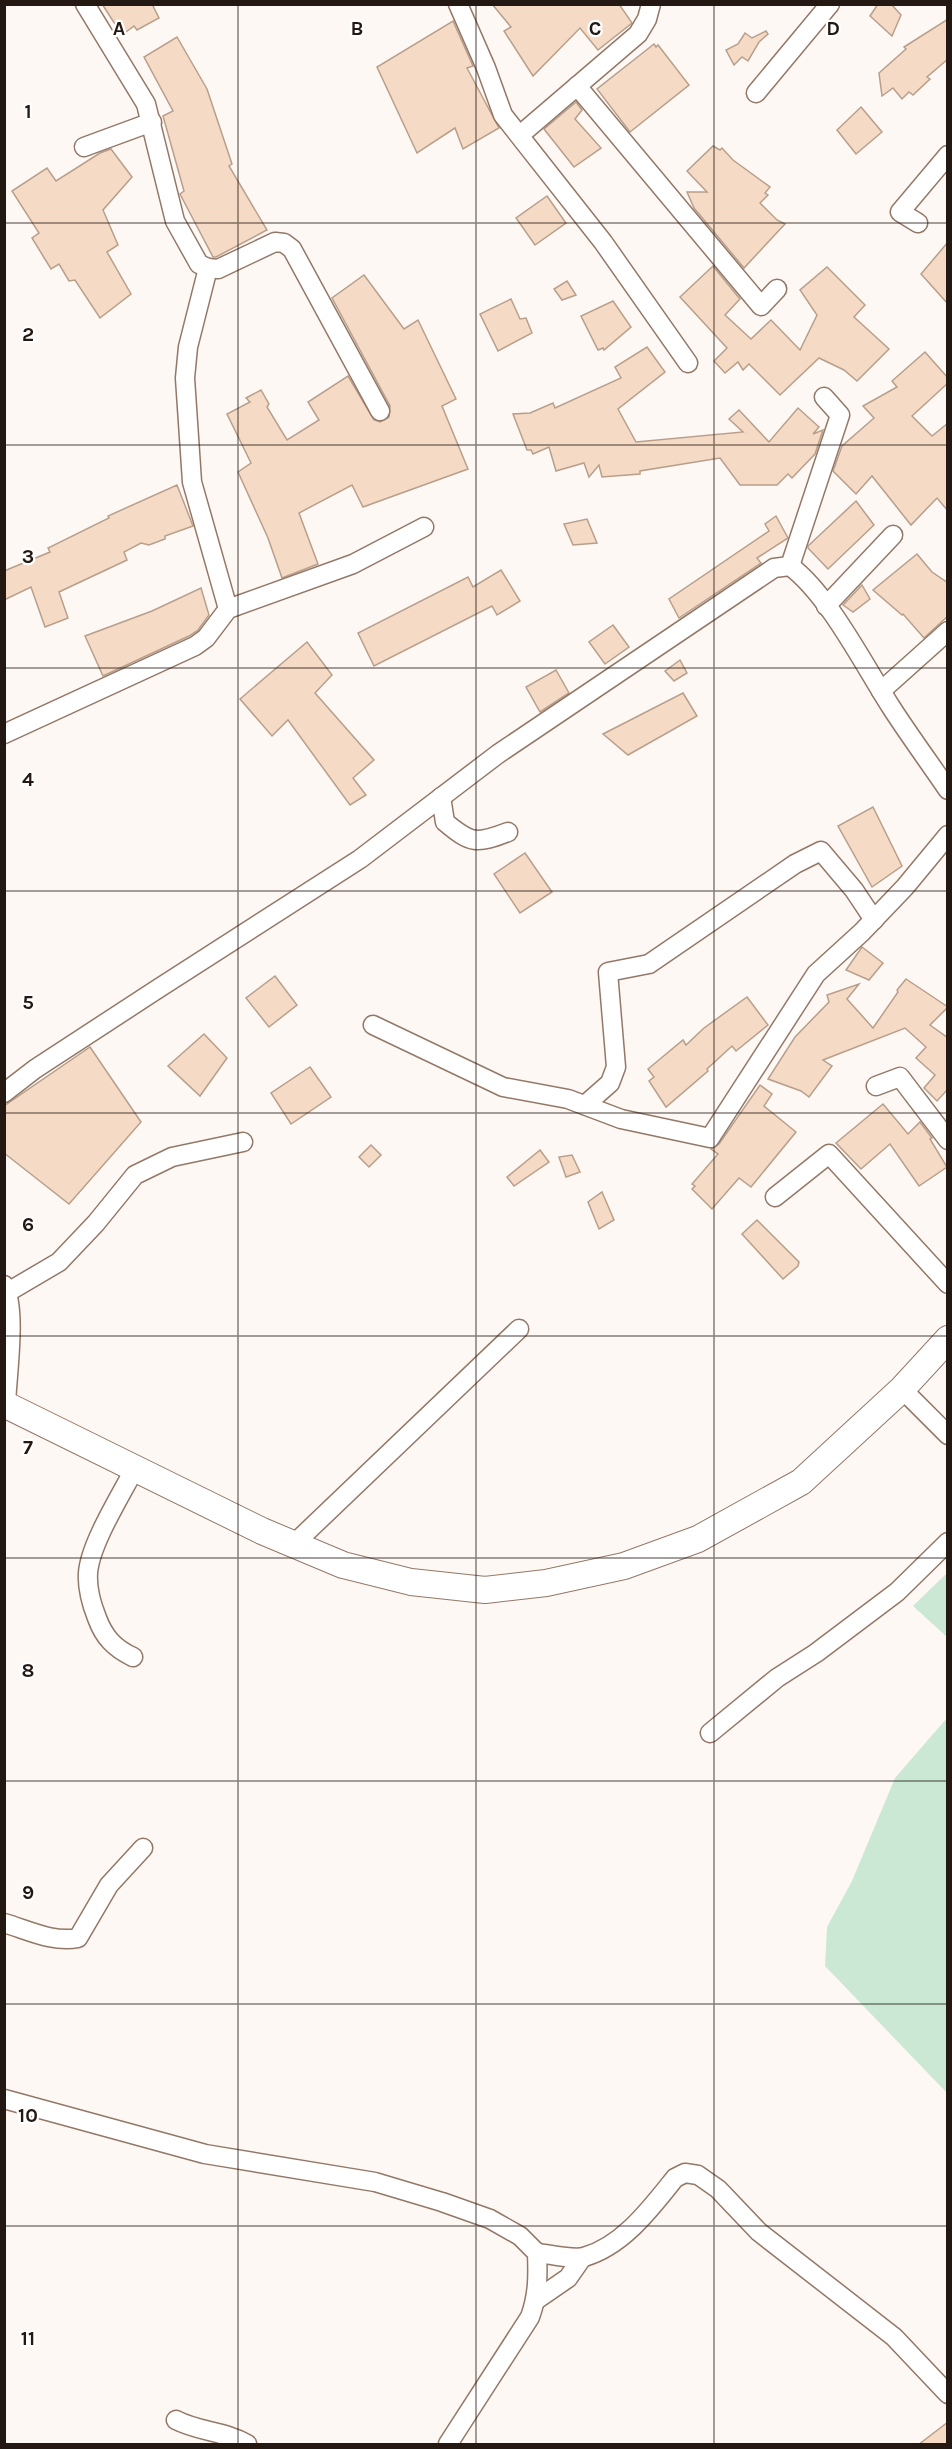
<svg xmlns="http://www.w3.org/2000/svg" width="952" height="2449" font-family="Karla,sans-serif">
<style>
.green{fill:#cae8d3}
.building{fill:#f5dac5;stroke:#b89f8b;stroke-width:1.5}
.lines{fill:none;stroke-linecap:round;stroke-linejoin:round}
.street-casing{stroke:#937868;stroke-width:21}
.secondary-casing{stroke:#937868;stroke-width:28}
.street{stroke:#fff;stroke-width:18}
.secondary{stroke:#fff;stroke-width:26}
.grid{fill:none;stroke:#231812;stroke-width:1.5;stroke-opacity:0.55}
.grid-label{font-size:20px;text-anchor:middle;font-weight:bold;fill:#231812;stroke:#fff;stroke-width:4.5;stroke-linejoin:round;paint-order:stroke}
</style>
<rect width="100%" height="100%" fill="#fef8f4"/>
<g class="green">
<path d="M947,1573V1637L913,1606Z"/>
<path d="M947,1718V2093L825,1966L827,1927L852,1881L895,1778Z"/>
</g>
<g class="building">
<path d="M102,4H152L159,18L137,30L134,26L122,35Z"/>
<path d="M492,4H619L632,23L598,50L580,28L533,76L504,31L511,27Z"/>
<path d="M878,4H891L901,15L892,36L870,16Z"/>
<path d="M948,19V59L927,77L930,79L913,95L909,92L902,99L893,88L882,96L879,73L906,49L904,47Z"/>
<path d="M453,21L473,66L467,68L499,128L463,149L455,128L417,153L377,67Z"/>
<path d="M766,31L768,34L759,42L748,61L742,57L734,65L726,50L738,44L745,33L752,38Z"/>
<path d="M177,37L207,89L232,164L229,166L267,230L216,257H213L180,194L184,191L163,116L173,111L144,57Z"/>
<path d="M654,44L656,47L658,45L689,85L630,132L597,89Z"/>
<path d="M576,102L582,110L575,119L601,148L574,167L544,129Z"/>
<path d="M861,107L882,132L856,154L837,130Z"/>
<path d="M713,146L720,150L722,148L733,160L770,187L765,193L768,195L760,203L777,220L785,224L744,268L694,208L687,192H707L687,171Z"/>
<path d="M111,149L132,177L103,210L118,245L107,252L131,294L100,318L75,280L69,281L59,264L51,269L32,238L39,233L12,191L47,168L56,181L100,153Z"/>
<path d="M547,196L566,223L535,245L516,218Z"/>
<path d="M948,242V304L921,274Z"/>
<path d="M713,266L740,299L725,315L751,339L771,320L800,350L817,315L800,290L827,267L865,305L854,317L889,349L857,381L844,370L819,358L780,395L749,364L743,370L738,362L725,373L714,361L727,348L680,297Z"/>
<path d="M364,275L404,329L418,320L456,399L442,406L468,469L363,507L352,485L299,513L318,564L282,578L268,538L238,472L251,463L227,414L250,402L246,398L261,390L269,404L267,407L287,440L319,420L308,402L348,376L374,420L380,422L389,417L390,406L332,298Z"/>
<path d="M567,281L576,295L562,300L554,289Z"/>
<path d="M511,299L520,319L526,318L532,333L498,351L480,314Z"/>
<path d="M613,301L631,327L604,350L603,348L598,350L581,316Z"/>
<path d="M647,347L665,372L618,409L636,442L743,432L729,419L739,410L769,442L798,408L819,427L813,434L823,430L815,454L792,478L788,474L777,485H740L720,458L640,471V474L602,477L599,465L589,477L584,463L556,471L549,447L533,454L531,450H527L513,414L530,413L553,403L555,408L621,378L615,367Z"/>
<path d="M925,352L948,378V383L912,416L932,436L948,423V511L937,498L911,525L872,476L856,494L833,471L842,446L874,418L863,406L897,387L892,381Z"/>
<path d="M177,485L193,526L165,536V539L149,545L141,543L124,552L127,560L59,592L68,618L45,627L31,587L4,600V571L50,552L48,548L109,518L108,516Z"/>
<path d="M856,501L874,525L828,569L808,548V546Z"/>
<path d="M776,516L788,538L757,558L761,563L679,618L669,599L769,531L765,524Z"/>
<path d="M587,519L597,543L573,545L564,524Z"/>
<path d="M917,554L932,572L948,583V616L924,638L903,614L902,615L873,590Z"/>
<path d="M501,570L520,601L497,615L492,606L374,666L358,633L468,577L473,587Z"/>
<path d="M862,585L870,599L853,612L843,605Z"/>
<path d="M201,588L209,615L198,630L189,636L103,676L85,636L152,611Z"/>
<path d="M613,625L629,647L605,664L589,642Z"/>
<path d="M307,642L332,675L315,693L374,760L353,778L366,795L350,805L288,720L272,736L240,699Z"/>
<path d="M680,660L687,673L674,681L665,671Z"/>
<path d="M556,670L569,693L540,712L526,687Z"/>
<path d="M683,693L697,716L628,755L603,734Z"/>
<path d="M873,807L902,866L872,887L838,826Z"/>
<path d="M525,853L552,892L520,913L494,874Z"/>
<path d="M862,947L883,963L869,980L846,970Z"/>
<path d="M275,976L297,1005L269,1027L246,998Z"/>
<path d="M906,979L948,1007L930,1025L948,1038V1089L937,1101L924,1088L935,1075L916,1058L926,1047L905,1028L823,1060L832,1066L809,1097L801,1091L768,1079L795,1037L829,1002L827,995L859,984L847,999L873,1028L898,992L897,990Z"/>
<path d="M747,997L768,1025L736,1051L732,1046L707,1069L708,1071L666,1107L649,1081L654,1077L648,1069L683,1040L686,1045L704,1028Z"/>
<path d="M204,1034L227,1058L200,1096L168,1066Z"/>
<path d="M90,1047L141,1122L69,1204L4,1153V1106Z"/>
<path d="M310,1067L331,1097L291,1124L271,1093Z"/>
<path d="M760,1085L772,1094L764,1106L796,1132L751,1187L739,1178L712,1209L692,1189L695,1186L692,1184L718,1154L711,1149L719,1144Z"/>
<path d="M883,1104L908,1134L920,1122L932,1138L930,1139L947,1167L919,1186L890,1144L861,1169L836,1143Z"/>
<path d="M371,1145L381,1155L369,1167L359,1157Z"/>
<path d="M540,1150L549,1162L514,1186L507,1177Z"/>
<path d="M572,1155L580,1172L566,1177L559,1157Z"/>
<path d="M602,1192L614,1220L599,1229L588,1202Z"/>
<path d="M757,1220L799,1262L798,1266L783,1279L742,1234Z"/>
<path d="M948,2422V2445H918Z"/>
</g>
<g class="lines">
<defs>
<g id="street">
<path d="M85,4L146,104L175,221L199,264L208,268L218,269L275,242L284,243L292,249L380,411"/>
<path d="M458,4L486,68L503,115L603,242L688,363"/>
<path d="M577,86L761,306L777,289"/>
<path d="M756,93L830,4"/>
<path d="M520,135L638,34L647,19L651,4"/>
<path d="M84,147L152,122"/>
<path d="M918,223L900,212L948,155"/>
<path d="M208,268L188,347L185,378L192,482L228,609"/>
<path d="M790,566L840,415L824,397"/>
<path d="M826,606L893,535"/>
<path d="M881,691L948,631"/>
<path d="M4,734L195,646L206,638L228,609L353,564L424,527"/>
<path d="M441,797L445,822C471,844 477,844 508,832"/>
<path d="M373,1025L503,1087L568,1099L621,1119L710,1138L816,974L862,932L905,887L948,835"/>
<path d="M876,1086L900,1077L948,1140"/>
<path d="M4,1093L35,1069L156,990L360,859L498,754L774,568L790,566C828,594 864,665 891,707C909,735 929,762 948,790"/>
<path d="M585,1105L610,1083L616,1067L608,972L649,964L795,864L821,851L854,890L874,920"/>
<path d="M775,1197L829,1154L948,1284"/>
<path d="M4,1285C17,1311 7,1374 6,1405"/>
<path d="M8,1292L59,1262L96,1223L135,1175L172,1157L243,1142"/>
<path d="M902,1389L948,1435"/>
<path d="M294,1544L519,1329"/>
<path d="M133,1657C114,1648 104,1637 97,1618C91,1603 87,1588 88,1573C90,1544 121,1495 135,1468"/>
<path d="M710,1733L777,1678L816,1653L897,1592L948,1542"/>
<path d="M4,1923C28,1930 53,1943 78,1938L109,1885L143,1848"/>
<path d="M4,2099L205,2154L375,2182L442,2202L490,2219L520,2236L537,2253C538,2276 538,2295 530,2317L448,2444"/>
<path d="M537,2253C549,2254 573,2260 584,2257C623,2246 651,2208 675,2178L685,2173L698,2175L718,2189L759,2232L894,2337L948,2394"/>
<path d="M536,2300L568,2278L582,2258"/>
<path d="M176,2420C199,2432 225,2431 247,2444"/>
</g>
<path id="secondary" d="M4,1404L262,1531L343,1565L411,1582L485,1590L546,1583L624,1566L698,1539L801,1482L902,1389L948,1339"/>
</defs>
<use href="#street" class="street-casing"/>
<use href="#secondary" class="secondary-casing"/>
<use href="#street" class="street"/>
<use href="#secondary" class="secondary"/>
</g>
<path class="grid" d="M238,4V2444M476,4V2444M714,4V2444M4,223H948M4,445H948M4,668H948M4,891H948M4,1113H948M4,1336H948M4,1558H948M4,1781H948M4,2004H948M4,2226H948"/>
<g class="grid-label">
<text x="119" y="35">A</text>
<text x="357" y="35">B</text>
<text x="595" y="35">C</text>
<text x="833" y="35">D</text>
<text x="28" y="118">1</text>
<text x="28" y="341">2</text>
<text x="28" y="563">3</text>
<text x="28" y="786">4</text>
<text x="28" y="1009">5</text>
<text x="28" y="1231">6</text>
<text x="28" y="1454">7</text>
<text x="28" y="1677">8</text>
<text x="28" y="1899">9</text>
<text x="28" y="2122">10</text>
<text x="28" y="2345">11</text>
</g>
<rect width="952" height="2449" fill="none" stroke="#231812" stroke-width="12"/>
</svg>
